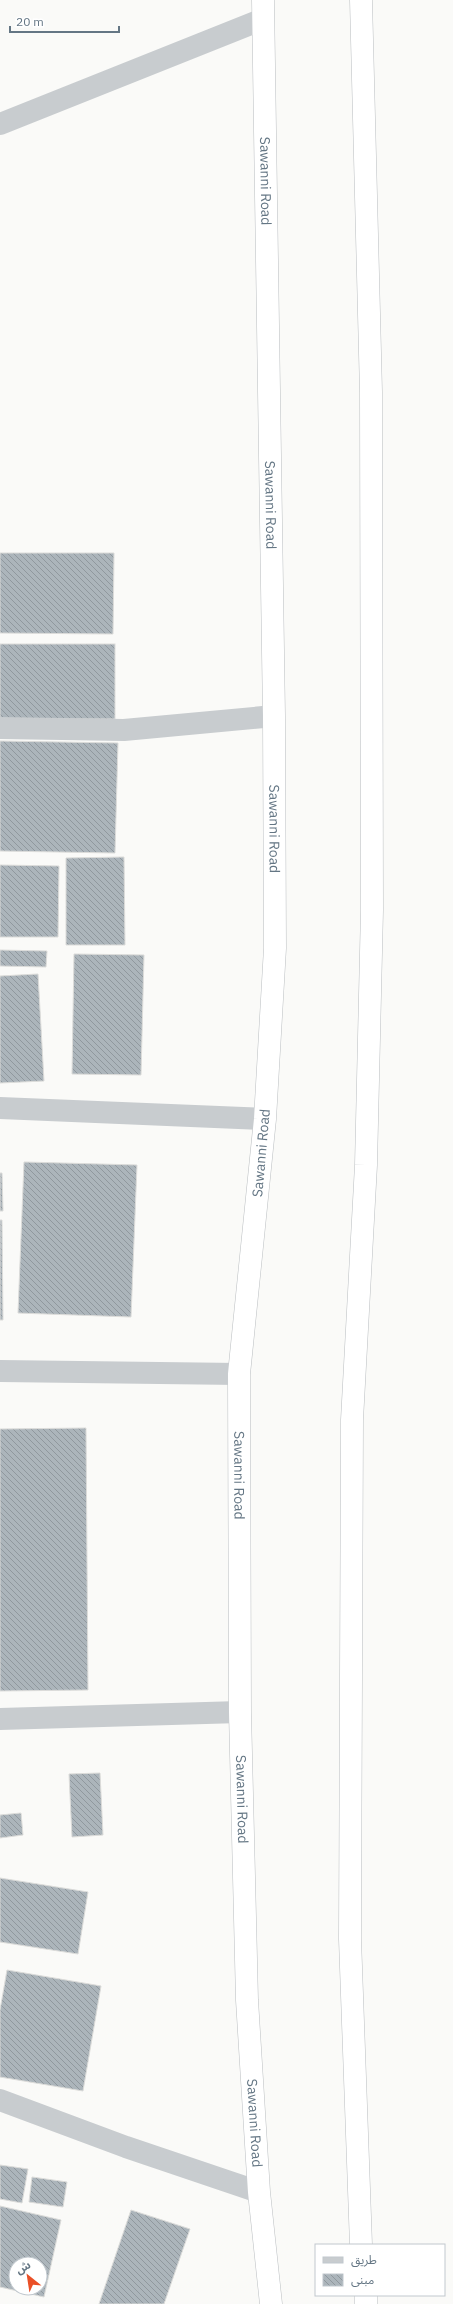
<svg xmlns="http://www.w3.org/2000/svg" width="453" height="2304" font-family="'IBM Plex Sans','Noto Sans Arabic',sans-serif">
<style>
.building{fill:url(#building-back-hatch);stroke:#dcdcda;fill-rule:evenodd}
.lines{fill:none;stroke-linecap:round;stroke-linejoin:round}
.highway-casing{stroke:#babec1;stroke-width:23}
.minor{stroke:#c8cccf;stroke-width:22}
.highway{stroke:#fff;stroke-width:22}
.labels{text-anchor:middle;stroke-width:4;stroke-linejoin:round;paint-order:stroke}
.street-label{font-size:14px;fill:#647684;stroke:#fff}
</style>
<defs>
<pattern id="building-back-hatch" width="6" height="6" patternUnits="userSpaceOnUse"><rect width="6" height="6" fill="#acb5bb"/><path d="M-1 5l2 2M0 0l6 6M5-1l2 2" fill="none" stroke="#90989e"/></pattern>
</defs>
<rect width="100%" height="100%" fill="#fafaf8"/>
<g class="building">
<path d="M0,553H114L113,634L0,633Z"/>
<rect x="0" y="644" width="115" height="75"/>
<path d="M0,741L118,743L115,853L0,851Z"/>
<path d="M124,857L125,945H66V858Z"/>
<path d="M0,865L59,866L58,937H0Z"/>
<path d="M0,950L47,951L46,967L0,966Z"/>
<path d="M74,954L144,955L141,1075L72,1074Z"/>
<path d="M38,974L44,1081L0,1083V976Z"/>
<path d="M24,1162L137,1165L131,1317L18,1313Z"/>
<path d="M0,1173H2L3,1211H0Z"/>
<path d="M0,1220H2L3,1320H0Z"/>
<path d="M86,1428L88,1690L0,1691V1429Z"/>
<path d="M100,1773L103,1835L72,1837L69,1774Z"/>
<path d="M21,1813L23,1835L0,1838V1815Z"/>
<path d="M0,1878L88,1892L78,1954L0,1942Z"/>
<path d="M7,1970L101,1986L83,2091L0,2077V2010Z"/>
<path d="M0,2165L28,2169L22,2203L0,2199Z"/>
<path d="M32,2177L67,2182L63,2207L29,2202Z"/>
<path d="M0,2206L61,2220L44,2297L0,2287ZM16,2264H40V2288H16Z"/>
<path d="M131,2210L190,2229L164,2304H99Z"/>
</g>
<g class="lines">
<defs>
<g id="highway">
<path id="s1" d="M263,0L274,716L275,948L265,1119L239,1374L240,1712L247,2000L259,2192L271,2304"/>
<path d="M361,2245L350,1939L352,1420L366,1165L372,910L371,392L361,0"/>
<path d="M366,2295V2304"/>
</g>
</defs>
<use href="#highway" class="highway-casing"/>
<g class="minor">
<path d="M0,124L263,19"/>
<path d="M0,728L124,730L274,716"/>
<path d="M0,1108L265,1119"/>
<path d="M0,1371L239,1374"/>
<path d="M0,1719L240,1712"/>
<path d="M0,2100L126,2147L259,2192"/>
</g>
<use href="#highway" class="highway"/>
</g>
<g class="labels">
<g class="street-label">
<text dy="5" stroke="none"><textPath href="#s1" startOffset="181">Sawanni Road</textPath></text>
<text dy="5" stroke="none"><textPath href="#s1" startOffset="505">Sawanni Road</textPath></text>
<text dy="5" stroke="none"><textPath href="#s1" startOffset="829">Sawanni Road</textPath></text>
<text transform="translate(261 1153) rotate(-85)" y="5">Sawanni Road</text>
<text dy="5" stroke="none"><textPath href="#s1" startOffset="1477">Sawanni Road</textPath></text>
<text dy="5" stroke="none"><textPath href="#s1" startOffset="1801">Sawanni Road</textPath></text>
<text dy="5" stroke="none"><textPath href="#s1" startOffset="2125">Sawanni Road</textPath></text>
</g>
</g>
<rect x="315" y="2244" width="130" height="52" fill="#ffffff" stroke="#c1c8ce"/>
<rect x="323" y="2257" width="20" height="6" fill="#c8cccf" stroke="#c1c8ce"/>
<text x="351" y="2264" font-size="12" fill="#647684">طريق</text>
<rect x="323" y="2274" width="20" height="12" fill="url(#building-back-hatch)" stroke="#c1c8ce"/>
<text x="351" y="2284" font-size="12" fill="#647684">مبنى</text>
<g transform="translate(28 2276) rotate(330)"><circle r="19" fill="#ffffff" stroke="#c1c8ce"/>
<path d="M0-3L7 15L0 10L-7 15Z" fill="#ea5027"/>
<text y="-6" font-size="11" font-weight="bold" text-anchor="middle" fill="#647684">ش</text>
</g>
<path d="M10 26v6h109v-6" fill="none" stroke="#647684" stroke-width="2"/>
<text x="16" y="26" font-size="12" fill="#647684" stroke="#ffffff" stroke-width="3" paint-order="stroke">20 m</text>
</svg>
